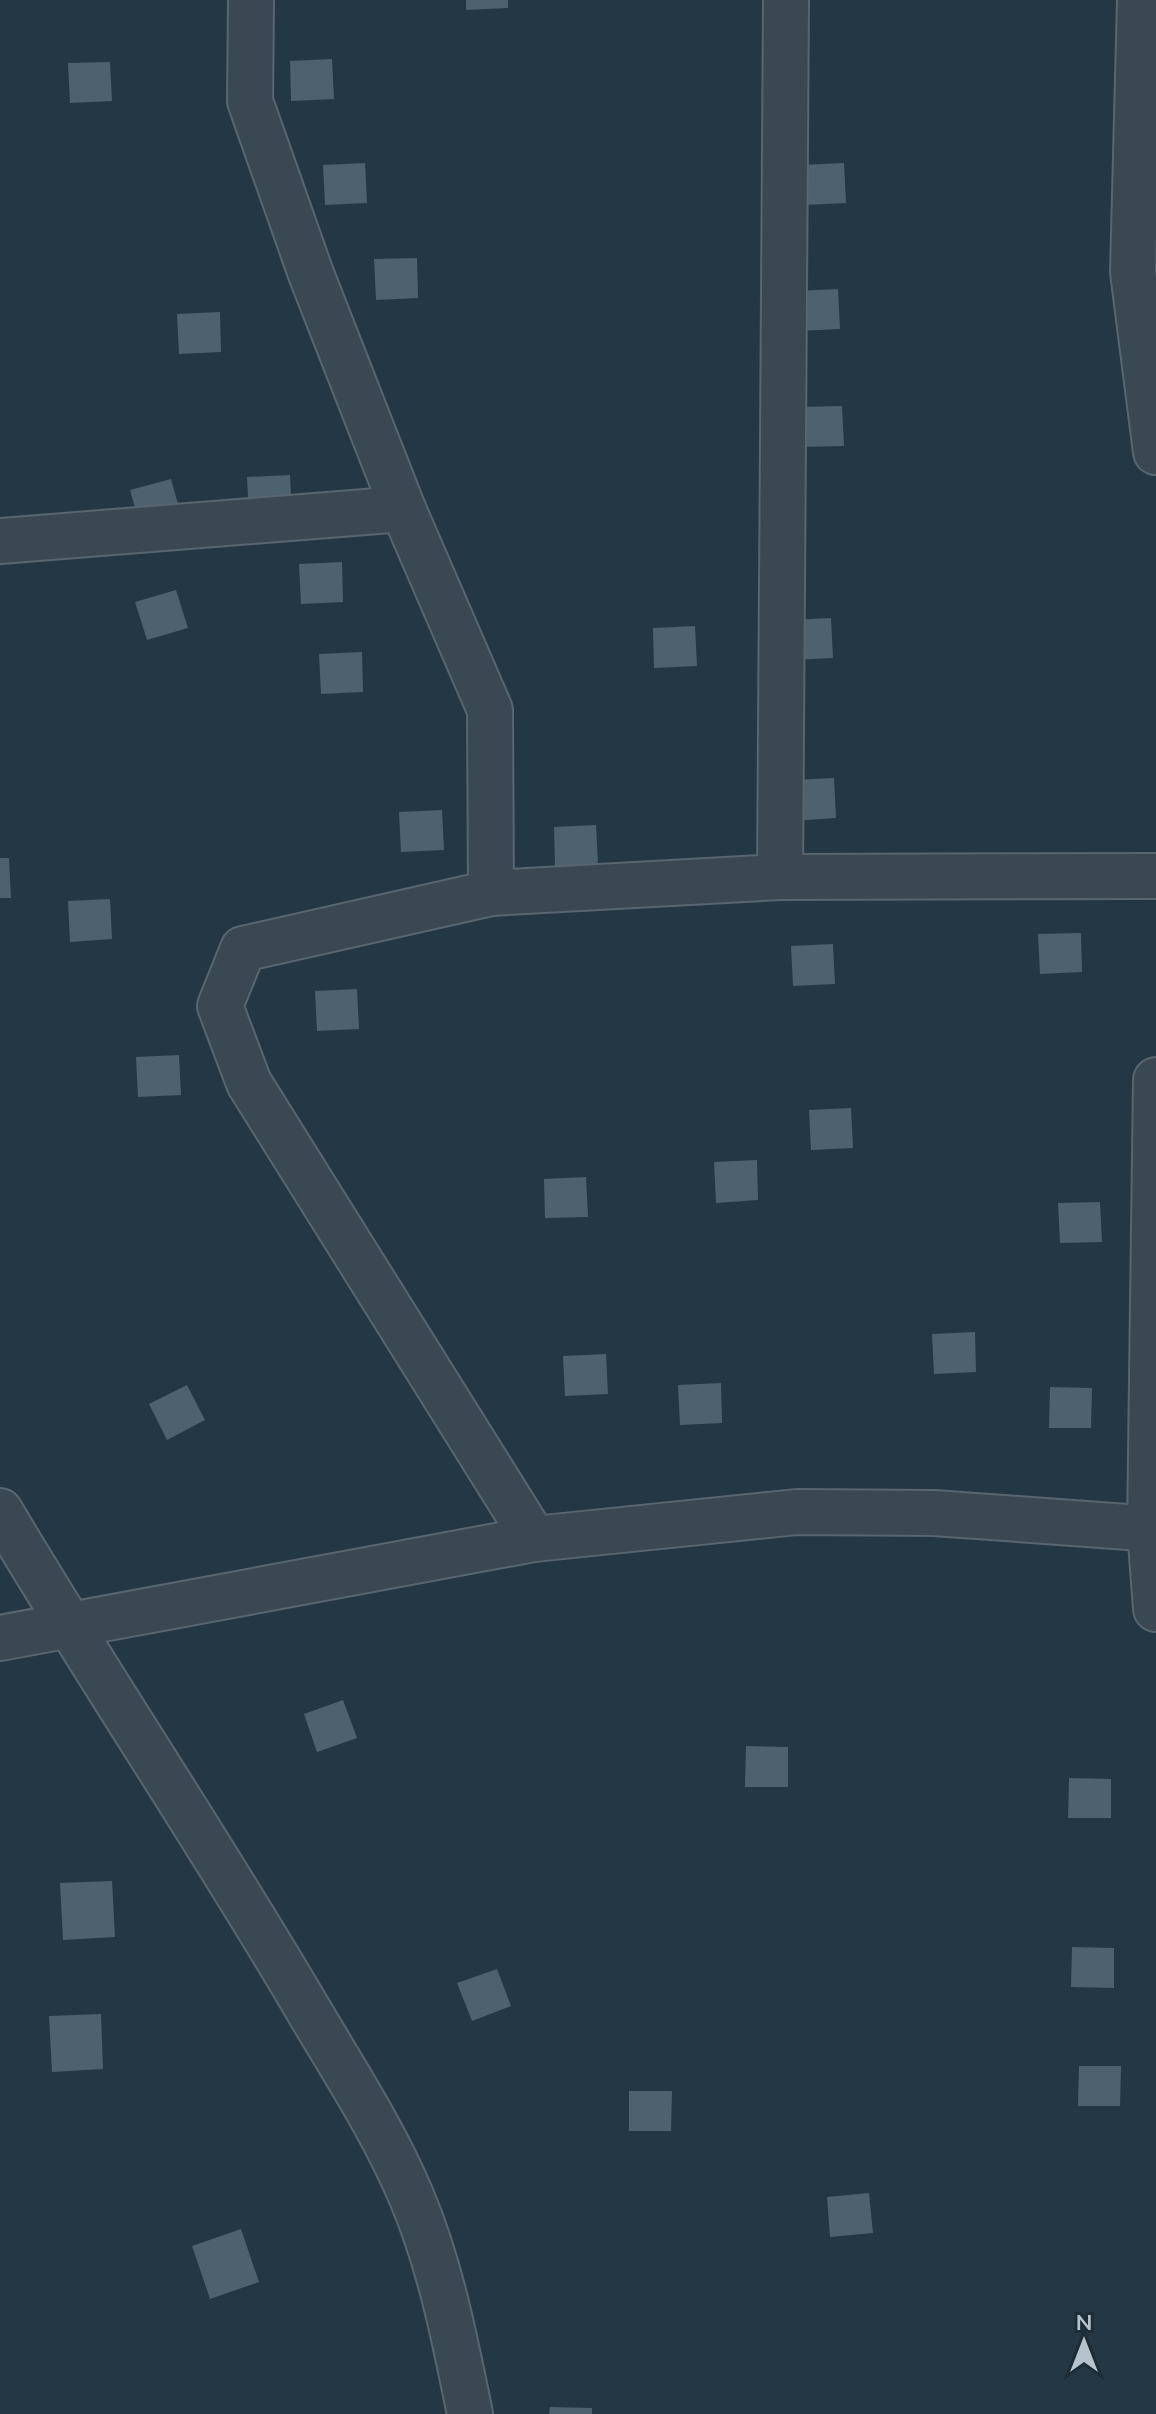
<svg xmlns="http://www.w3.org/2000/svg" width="1156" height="2414" font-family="Mulish,sans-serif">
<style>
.building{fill:#4d616f}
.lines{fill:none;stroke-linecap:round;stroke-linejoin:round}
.minor-casing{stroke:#576670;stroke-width:48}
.minor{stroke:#394853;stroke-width:44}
</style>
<rect width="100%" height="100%" fill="#243744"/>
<g class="building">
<path d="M466,0H508V8L466,10Z"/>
<path d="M332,59L334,99L291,101L290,61Z"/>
<path d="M110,62L112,101L70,103L68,63Z"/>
<path d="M365,163L367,203L325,205L323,165Z"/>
<path d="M844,163L846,203L803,205L801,165Z"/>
<path d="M417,258L418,298L376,300L374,259Z"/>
<path d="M838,289L840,329L798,331L796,291Z"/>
<path d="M220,312L221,352L179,354L177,314Z"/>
<path d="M842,406L844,446L802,447L800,407Z"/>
<path d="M290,475L292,515L249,517L247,477Z"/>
<path d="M171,479L182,518L141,529L130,490Z"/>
<path d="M342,562L343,602L301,604L299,564Z"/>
<path d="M176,590L188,628L147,640L135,602Z"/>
<path d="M831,618L833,658L791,660L789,620Z"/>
<path d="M695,626L697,666L654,668L653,628Z"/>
<path d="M362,652L363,692L321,694L319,654Z"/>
<path d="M834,778L836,818L793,821L791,780Z"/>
<path d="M442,810L444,850L401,852L399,812Z"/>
<path d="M596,825L598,865L555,867L554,827Z"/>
<path d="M0,858H9L11,898H0Z"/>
<path d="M110,899L112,939L70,942L68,901Z"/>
<path d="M1081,933L1082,972L1040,974L1038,934Z"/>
<path d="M833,944L835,984L793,986L791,946Z"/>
<path d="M357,989L359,1029L317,1031L315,991Z"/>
<path d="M179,1055L181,1095L138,1097L136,1057Z"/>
<path d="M851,1108L853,1148L811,1150L809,1110Z"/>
<path d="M757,1160L758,1200L716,1203L714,1162Z"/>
<path d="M586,1177L588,1217L545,1218L544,1179Z"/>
<path d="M1100,1202L1102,1242L1060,1243L1058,1203Z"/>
<path d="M975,1332L976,1372L934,1374L932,1334Z"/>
<path d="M606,1354L608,1394L565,1396L563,1356Z"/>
<path d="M721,1383L722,1423L680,1425L678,1385Z"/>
<path d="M187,1385L205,1420L167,1440L149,1404Z"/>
<path d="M1050,1387L1092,1388L1091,1428H1049Z"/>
<path d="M343,1700L357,1738L317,1752L304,1714Z"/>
<path d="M746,1746L788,1747V1787H745Z"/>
<path d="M1069,1778L1111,1779V1818H1068Z"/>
<path d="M112,1881L115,1937L63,1940L60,1883Z"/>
<path d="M1072,1947L1114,1948V1988L1071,1987Z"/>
<path d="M497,1969L511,2006L472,2021L457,1983Z"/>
<path d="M101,2014L103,2069L52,2072L49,2016Z"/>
<path d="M1079,2066H1121L1120,2106H1078Z"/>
<path d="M629,2091H672L671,2131H629Z"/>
<path d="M869,2193L873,2233L830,2237L827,2197Z"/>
<path d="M241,2229L259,2282L210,2299L192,2246Z"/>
<path d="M550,2407L592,2408V2414H549Z"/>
</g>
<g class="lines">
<defs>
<g id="minor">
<path d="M251,0L250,101L311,274L403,509L490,710L491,893L243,949L220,1006L249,1083L534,1539"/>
<path d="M1140,0L1133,272L1156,452"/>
<path d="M0,541L403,509"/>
<path d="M780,877L786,0"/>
<path d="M491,893L780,877L1156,876"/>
<path d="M1156,1080L1150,1529L1156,1609"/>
<path d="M0,1511C99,1678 208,1839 306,2006C343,2069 384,2131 412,2198C441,2267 455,2341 470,2414"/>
<path d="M0,1638L534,1539L797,1512L934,1513L1156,1529"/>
</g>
</defs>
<use href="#minor" class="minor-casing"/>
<use href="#minor" class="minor"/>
</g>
<g transform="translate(1084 2342)" stroke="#1d2d38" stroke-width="6" paint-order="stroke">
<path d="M0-6L14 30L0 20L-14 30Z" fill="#b6c3cd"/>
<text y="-12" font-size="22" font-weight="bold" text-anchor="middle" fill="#b6c3cd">N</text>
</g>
</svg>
